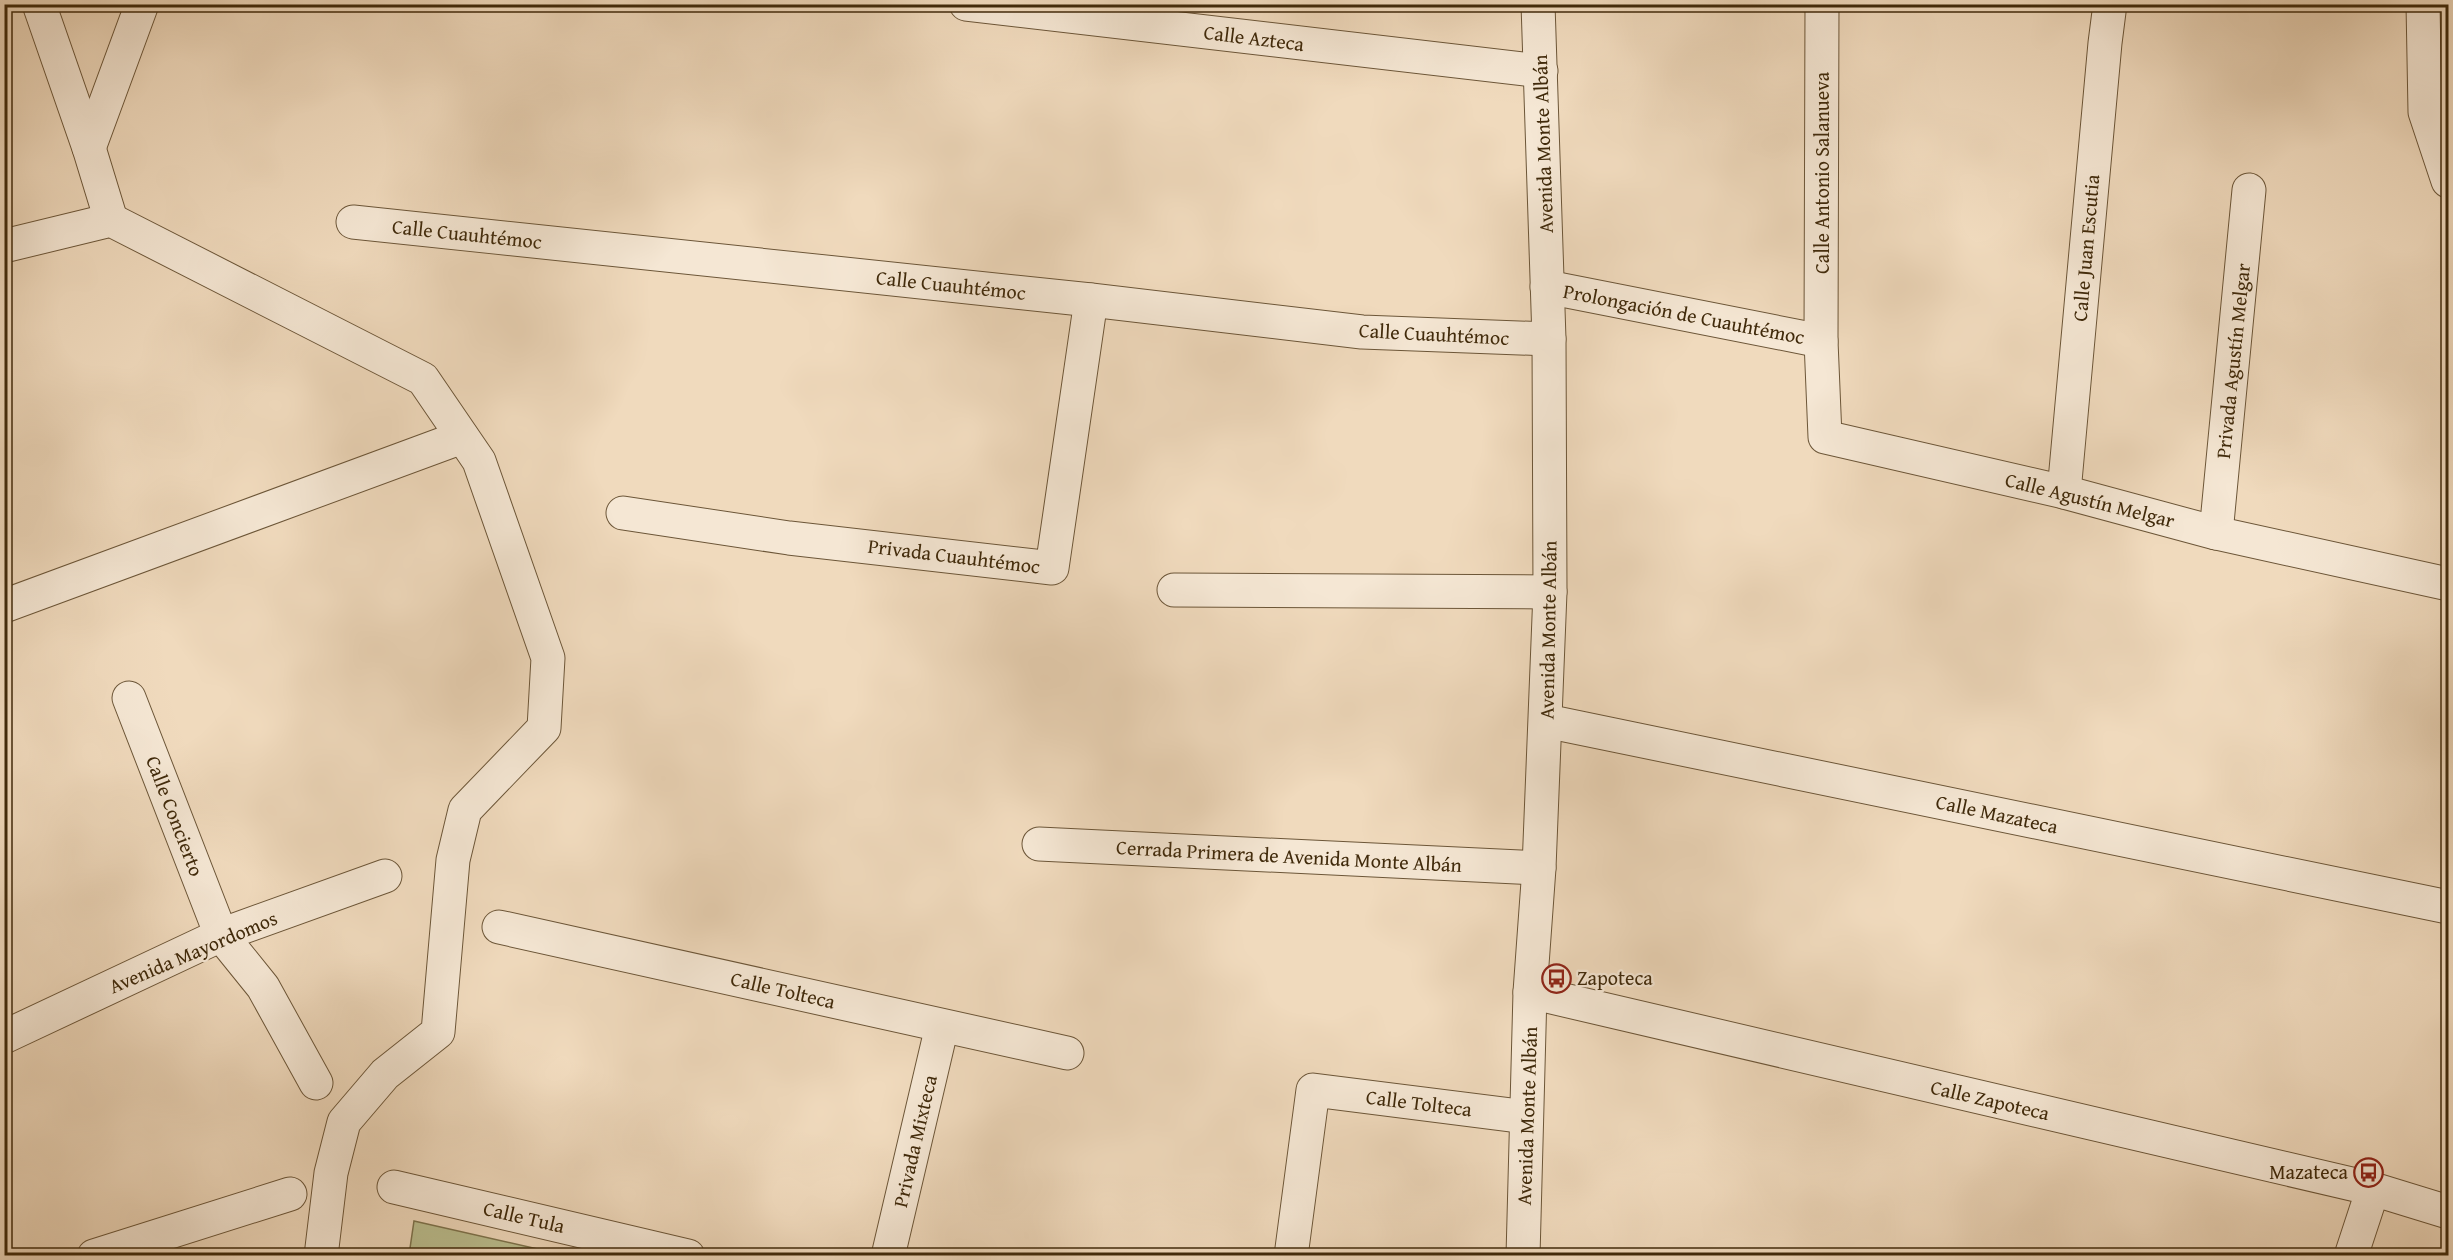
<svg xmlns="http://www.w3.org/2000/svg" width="2453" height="1260" font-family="'Gentium Book Plus',serif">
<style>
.green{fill:#bbbf90;stroke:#7e744e;stroke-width:1.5}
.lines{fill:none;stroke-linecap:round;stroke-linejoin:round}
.minor-casing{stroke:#6c5638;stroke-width:35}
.minor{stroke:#f5e7d4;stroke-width:33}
.labels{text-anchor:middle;stroke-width:4.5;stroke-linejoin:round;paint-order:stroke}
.street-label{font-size:20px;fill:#402a0b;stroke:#f5e7d4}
.poi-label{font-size:20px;fill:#402a0b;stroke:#f5e7d4;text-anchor:start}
</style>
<rect width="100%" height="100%" fill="#f0dabd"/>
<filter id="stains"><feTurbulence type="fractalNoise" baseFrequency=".00333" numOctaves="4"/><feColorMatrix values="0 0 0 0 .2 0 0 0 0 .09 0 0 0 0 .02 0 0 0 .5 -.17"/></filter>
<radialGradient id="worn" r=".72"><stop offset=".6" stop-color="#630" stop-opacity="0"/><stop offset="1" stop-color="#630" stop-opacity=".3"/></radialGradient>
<path class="green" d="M414,1221L564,1255H409Z"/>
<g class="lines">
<defs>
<g id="minor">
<path d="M39,4L89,148L111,220"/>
<path d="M966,4L1541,71"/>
<path d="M1822,4L1821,341L1825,437L2064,492L2216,533L2448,584"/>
<path d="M2423,4L2425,112L2448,181"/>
<path d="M89,148L142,4"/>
<path d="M353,222L1091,300L1362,332L1549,339"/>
<path d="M4,246L111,220L423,379L479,461L548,658L544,728L465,810L453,860L438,1032L385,1074L344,1122L331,1173L321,1256"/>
<path d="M1547,287L1821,341"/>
<path d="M2064,492L2105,43L2110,4"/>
<path d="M623,513L789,538L1052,568L1091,300"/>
<path d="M2216,533L2249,190"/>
<path d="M1174,590L1550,592"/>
<path d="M4,606L462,437"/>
<path d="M129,698L221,935L263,987L316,1083"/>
<path d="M1546,721L2448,907"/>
<path d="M1039,844L1539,868"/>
<path d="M499,927L1067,1053"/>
<path d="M1530,992L2373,1189L2448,1212"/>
<path d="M4,1037L221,935L385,876"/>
<path d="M394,1187L688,1256"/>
<path d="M94,1256L290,1194"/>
<path d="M888,1256L942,1026"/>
<path d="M1291,1256L1313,1090L1526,1117"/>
<path d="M1523,1256L1530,992L1539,868L1550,592L1549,339L1538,4"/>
<path d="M2351,1256L2373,1189"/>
</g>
</defs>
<use href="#minor" class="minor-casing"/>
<use href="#minor" class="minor"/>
</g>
<defs>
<symbol id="bus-ring" viewBox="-11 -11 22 22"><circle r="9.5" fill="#f5e7d4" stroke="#8f2418" stroke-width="1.5"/><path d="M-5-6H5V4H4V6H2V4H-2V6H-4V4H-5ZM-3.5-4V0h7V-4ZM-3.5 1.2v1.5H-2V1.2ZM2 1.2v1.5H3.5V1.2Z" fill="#8f2418"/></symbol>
</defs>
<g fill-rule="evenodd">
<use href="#bus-ring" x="1540" y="962" width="33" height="33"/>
<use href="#bus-ring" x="2352" y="1156" width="33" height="33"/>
</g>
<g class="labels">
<g class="street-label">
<text transform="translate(1254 38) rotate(7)" y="7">Calle Azteca</text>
<text transform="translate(1543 144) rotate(-92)" y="7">Avenida Monte Albán</text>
<text transform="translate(1822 173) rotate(-90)" y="7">Calle Antonio Salanueva</text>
<text transform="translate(467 234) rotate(6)" y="7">Calle Cuauhtémoc</text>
<text transform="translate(2086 248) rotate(-85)" y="7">Calle Juan Escutia</text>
<text transform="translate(951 285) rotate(6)" y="7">Calle Cuauhtémoc</text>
<text transform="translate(1684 314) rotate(11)" y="7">Prolongación de Cuauhtémoc</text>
<text transform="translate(1434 334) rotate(3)" y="7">Calle Cuauhtémoc</text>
<text transform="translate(2233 361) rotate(-84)" y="7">Privada Agustín Melgar</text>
<text transform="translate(2090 500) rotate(14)" y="7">Calle Agustín Melgar</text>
<text transform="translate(954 556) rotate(7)" y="7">Privada Cuauhtémoc</text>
<text transform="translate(1548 630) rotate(-89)" y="7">Avenida Monte Albán</text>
<text transform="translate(1997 814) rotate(12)" y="7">Calle Mazateca</text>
<text transform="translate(175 816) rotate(69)" y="7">Calle Concierto</text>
<text transform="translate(1289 856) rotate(3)" y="7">Cerrada Primera de Avenida Monte Albán</text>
<text transform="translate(193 952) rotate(-23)" y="7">Avenida Mayordomos</text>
<text transform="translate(783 990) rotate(13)" y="7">Calle Tolteca</text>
<text transform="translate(1990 1100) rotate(13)" y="7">Calle Zapoteca</text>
<text transform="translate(1419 1103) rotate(7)" y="7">Calle Tolteca</text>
<text transform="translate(1527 1116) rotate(-88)" y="7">Avenida Monte Albán</text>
<text transform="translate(915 1141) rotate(-77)" y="7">Privada Mixteca</text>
<text transform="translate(524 1217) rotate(13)" y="7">Calle Tula</text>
</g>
<g class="poi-label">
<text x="1577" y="985">Zapoteca</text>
<text x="2348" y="1179" text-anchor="end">Mazateca</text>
</g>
</g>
<rect width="2453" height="1260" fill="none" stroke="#f0dabd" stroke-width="24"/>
<rect x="6" y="6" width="2441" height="1248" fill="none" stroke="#402a0b" stroke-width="3"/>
<rect x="12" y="12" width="2429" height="1236" fill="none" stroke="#402a0b" stroke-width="1.5"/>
<rect width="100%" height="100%" filter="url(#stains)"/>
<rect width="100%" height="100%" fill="url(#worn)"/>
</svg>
